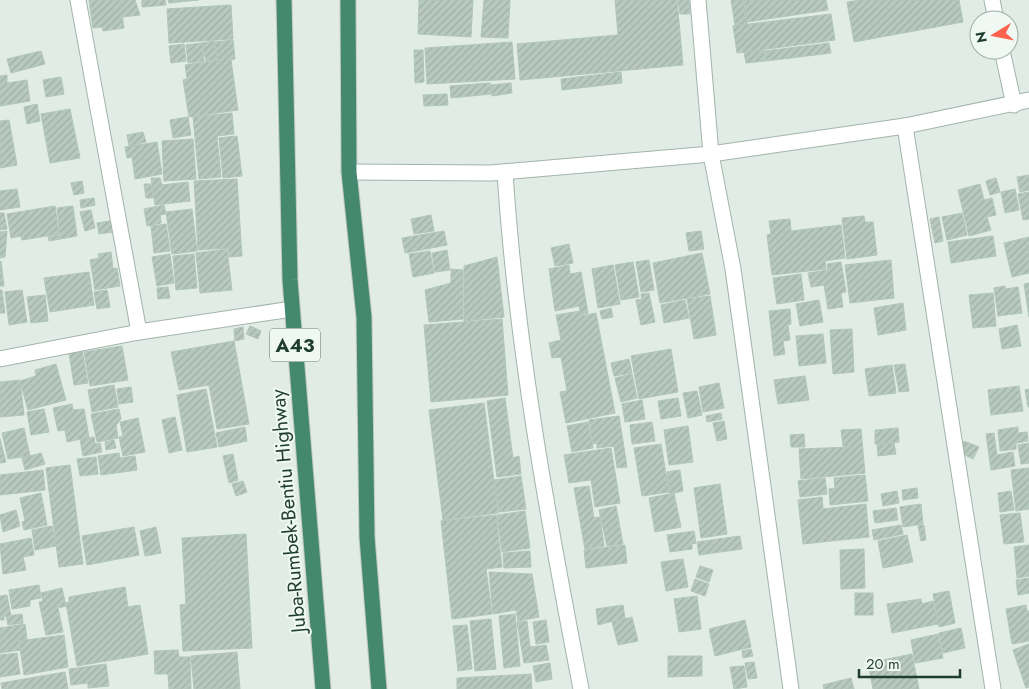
<svg xmlns="http://www.w3.org/2000/svg" width="1029" height="689" font-family="Jost,sans-serif">
<style>
.building{fill:url(#building-hatch);stroke:#b2c6bb}
.lines{fill:none;stroke-linecap:round;stroke-linejoin:round}
.minor-casing{stroke:#a2b4ab;stroke-width:17}
.trunk-casing{stroke:#c0c9c5;stroke-width:17}
.minor{stroke:#fff;stroke-width:15}
.trunk{stroke:#458870;stroke-width:15}
.labels{text-anchor:middle;stroke-width:4;stroke-linejoin:round;paint-order:stroke}
.shield{fill:#f0f8f3;stroke:#5e756b;stroke-width:1}
.shield-label{font-size:19px;font-weight:bold;fill:#1f3d31}
.street-label{font-size:20px;fill:#1f3d31;stroke:#f0f8f3}
</style>
<defs>
<pattern id="building-hatch" width="6" height="6" patternUnits="userSpaceOnUse" patternTransform="scale(1.25)"><rect width="6" height="6" fill="#b8cac0"/><path d="M-1 1l2-2M0 6l6-6M5 7l2-2" fill="none" stroke="#9eaea5"/></pattern>
</defs>
<rect width="100%" height="100%" fill="#e0ece5"/>
<g class="building">
<path d="M89,0H120L124,28L103,31L102,27L93,28Z"/>
<path d="M120,0H135L140,15L122,17Z"/>
<path d="M142,0H165L166,5L142,7Z"/>
<path d="M168,0H199L169,3Z"/>
<path d="M419,0H473L471,37L418,34Z"/>
<path d="M484,0H510L508,38L481,37Z"/>
<path d="M615,0H677L683,65L520,80L517,44L618,35Z"/>
<path d="M678,0H689L690,14H680Z"/>
<path d="M731,0H743L747,24L735,26Z"/>
<path d="M744,0H826L828,10L747,22Z"/>
<path d="M861,0H959L963,22L854,42L847,2Z"/>
<path d="M231,5L233,39L169,43L167,9Z"/>
<path d="M831,14L835,40L737,53L733,26Z"/>
<path d="M233,40L235,59L231,60L238,110L189,117L183,80L187,79L185,65L218,60L215,42Z"/>
<path d="M214,41L217,59L206,61L202,43Z"/>
<path d="M512,42L515,79L427,84L425,48Z"/>
<path d="M202,43L204,61L188,63L186,45Z"/>
<path d="M829,43L831,53L766,61L765,51Z"/>
<path d="M184,44L186,61L171,63L169,46Z"/>
<path d="M414,50H423L424,82L415,83Z"/>
<path d="M764,50L765,61L746,63L744,52Z"/>
<path d="M41,51L45,64L11,73L7,59Z"/>
<path d="M621,72L622,83L562,90L561,79Z"/>
<path d="M7,75V83L27,80L30,101L0,106V76Z"/>
<path d="M61,77L64,94L46,97L43,80Z"/>
<path d="M490,83L491,94L451,98L450,86Z"/>
<path d="M511,83L512,93L492,96L491,85Z"/>
<path d="M447,94L448,105L424,106L423,95Z"/>
<path d="M37,104L40,121L27,124L24,107Z"/>
<path d="M70,109L80,158L50,163L41,114Z"/>
<path d="M232,113L234,134L217,136L221,177L199,179L193,117Z"/>
<path d="M188,117L191,135L173,138L170,120Z"/>
<path d="M9,120L17,165L0,168V121Z"/>
<path d="M143,132L146,142L129,146L127,135Z"/>
<path d="M237,136L242,176L223,178L219,138Z"/>
<path d="M193,139L196,179L164,181L162,141Z"/>
<path d="M157,142L162,174L135,179L132,157L127,158L125,147Z"/>
<path d="M1029,175V190L1020,192L1017,177Z"/>
<path d="M151,178H160L162,185L188,182L190,201L155,205Z"/>
<path d="M996,178L1000,192L990,195L986,181Z"/>
<path d="M237,179L242,256L229,257L228,248L198,250L194,181Z"/>
<path d="M82,181L84,193L74,195L71,183Z"/>
<path d="M144,184H151L153,198H146Z"/>
<path d="M980,184L984,200L992,198L996,215L987,217L991,230L969,236L958,190Z"/>
<path d="M17,189L20,207L0,210V191Z"/>
<path d="M1015,189L1019,210L1005,213L1001,192Z"/>
<path d="M1029,192V219L1023,220L1018,194Z"/>
<path d="M94,198L95,205L81,208L80,200Z"/>
<path d="M164,205L166,214L160,215L161,223L147,226L144,209Z"/>
<path d="M55,206L59,234L22,240L21,236L11,238L7,214Z"/>
<path d="M73,206L77,236L49,241L48,237L60,235L57,208Z"/>
<path d="M192,209L197,251L172,254L166,212Z"/>
<path d="M91,210L95,228L85,231L80,212Z"/>
<path d="M0,213H4L7,229L0,230Z"/>
<path d="M962,213L967,235L947,240L942,217Z"/>
<path d="M431,215L434,231L414,234L411,219Z"/>
<path d="M864,216L865,222H873L877,255L847,259L842,218Z"/>
<path d="M939,217L943,241L935,243L930,219Z"/>
<path d="M790,219L791,231L841,225L845,258L825,261L826,269L772,275L767,235L771,234L769,221Z"/>
<path d="M110,221L113,232L99,234L97,223Z"/>
<path d="M166,224L170,251L154,253L151,226Z"/>
<path d="M7,231L5,257L0,258V232Z"/>
<path d="M444,231L447,245L405,253L402,238Z"/>
<path d="M701,231L704,249L689,251L686,233Z"/>
<path d="M993,236L996,256L951,263L948,242Z"/>
<path d="M1029,237V273L1012,277L1004,243Z"/>
<path d="M569,244L573,263L555,266L551,248Z"/>
<path d="M227,249L232,290L200,293L196,253Z"/>
<path d="M447,250L450,270L435,272L432,253Z"/>
<path d="M430,251L434,273L413,277L409,254Z"/>
<path d="M111,252L113,269L117,268L120,286L95,290L90,260L99,258L98,254Z"/>
<path d="M702,253L710,294L660,303L653,263Z"/>
<path d="M170,254L174,283L157,286L152,257Z"/>
<path d="M194,254L197,288L176,290L173,256Z"/>
<path d="M497,257L504,317L464,321V266Z"/>
<path d="M649,260L654,290L641,292L636,262Z"/>
<path d="M891,260L894,298L850,303L845,265Z"/>
<path d="M1,261L4,286H0V262Z"/>
<path d="M633,262L639,297L621,300L615,265Z"/>
<path d="M841,262L846,292L841,293L843,307L828,309L824,285L811,287L808,273L828,270L827,264Z"/>
<path d="M569,265L570,274L581,272L588,313L581,315L579,306L555,311L549,269Z"/>
<path d="M613,265L620,304L598,308L592,269Z"/>
<path d="M451,269L463,270V319L429,322L425,290L451,283Z"/>
<path d="M89,272L94,305L50,312L44,278Z"/>
<path d="M801,274L804,300L777,304L773,278Z"/>
<path d="M1029,283V317L1024,284Z"/>
<path d="M1005,286L1006,289L1018,287L1022,313L998,316L994,288Z"/>
<path d="M168,287L170,298L158,299L157,288Z"/>
<path d="M0,290H2L5,313H0Z"/>
<path d="M22,290L27,322L9,325L5,292Z"/>
<path d="M107,290L110,307L97,309L94,292Z"/>
<path d="M649,293L655,322L641,325L636,300L642,299L641,294Z"/>
<path d="M993,293L996,326L973,328L969,295Z"/>
<path d="M45,295L48,321L31,323L27,297Z"/>
<path d="M710,296L716,335L694,339L687,299Z"/>
<path d="M685,300L689,318L664,323L661,305Z"/>
<path d="M819,300L823,322L800,326L796,304Z"/>
<path d="M903,303L906,330L878,335L874,308Z"/>
<path d="M611,308L613,317L602,319L600,311Z"/>
<path d="M790,309L791,324L788,325L790,340L783,341L785,354L774,356L769,311Z"/>
<path d="M580,311L581,316L596,313L615,413L566,423L560,392L567,391L561,357L552,358L549,343L561,340L556,315Z"/>
<path d="M502,319L508,395L431,402L424,325Z"/>
<path d="M1017,325L1021,346L1002,349L999,329Z"/>
<path d="M250,326L261,331L258,339L246,334Z"/>
<path d="M243,327L244,339L235,341L234,329Z"/>
<path d="M852,329L854,372L833,374L830,330Z"/>
<path d="M823,334L826,363L799,366L796,336Z"/>
<path d="M234,341L249,424L217,429L209,385L179,390L171,352Z"/>
<path d="M122,346L128,380L90,386L84,352Z"/>
<path d="M671,349L678,392L639,399L631,356Z"/>
<path d="M82,350L88,383L74,385L69,353Z"/>
<path d="M629,359L632,373L614,376L611,363Z"/>
<path d="M56,364L66,400L28,410L20,381L36,376L35,370Z"/>
<path d="M905,364L909,391L899,392L894,365Z"/>
<path d="M892,365L896,393L869,396L865,369Z"/>
<path d="M632,374L637,398L621,402L615,378Z"/>
<path d="M805,376L809,400L778,404L774,380Z"/>
<path d="M20,380L24,415L0,417V382Z"/>
<path d="M719,383L724,408L703,412L699,387Z"/>
<path d="M114,385L118,407L92,412L88,390Z"/>
<path d="M1019,386L1023,411L991,415L988,390Z"/>
<path d="M131,387L133,402L119,404L117,389Z"/>
<path d="M206,389L217,447L187,452L177,395Z"/>
<path d="M1029,389V407H1028L1025,390Z"/>
<path d="M697,391L702,415L688,418L683,393Z"/>
<path d="M505,398L513,458L519,456L521,474L497,477L487,401Z"/>
<path d="M678,398L681,416L661,419L658,401Z"/>
<path d="M642,400L645,419L625,422L622,404Z"/>
<path d="M484,403L498,513L443,520L429,410Z"/>
<path d="M72,404L73,410L84,409L89,437L67,442L65,430L58,431L53,408Z"/>
<path d="M44,409L49,432L31,435L27,412Z"/>
<path d="M119,409L121,419L116,425L118,438L97,442L91,414Z"/>
<path d="M721,413L722,419L707,422L706,416Z"/>
<path d="M619,416L627,467L617,468L614,446L597,448V443L593,444L589,420Z"/>
<path d="M175,417L182,450L169,453L162,420Z"/>
<path d="M138,418L145,452L123,456L119,437L123,436L120,422Z"/>
<path d="M724,421L727,439L717,441L713,423Z"/>
<path d="M588,422L593,448L572,452L567,426Z"/>
<path d="M652,422L655,441L632,444L630,425Z"/>
<path d="M688,426L693,462L669,465L664,430Z"/>
<path d="M245,427L247,441L219,447L216,433Z"/>
<path d="M1018,427V433L1027,432L1028,441L1016,443V449L1000,451L998,430Z"/>
<path d="M24,428L30,456L8,459L2,433Z"/>
<path d="M898,428L899,442L875,444V430Z"/>
<path d="M861,429L865,473L801,479L799,449L851,447L843,446L841,430Z"/>
<path d="M994,433L997,455L1013,452L1015,466L991,470L986,434Z"/>
<path d="M804,434L805,447H791L790,435Z"/>
<path d="M94,437L95,444L100,443L102,452L83,456L80,439Z"/>
<path d="M0,439L6,462L0,463Z"/>
<path d="M114,440L116,448L106,450L105,442Z"/>
<path d="M964,441L979,447L973,459L959,452Z"/>
<path d="M894,443L896,454L878,456L877,445Z"/>
<path d="M1029,443V463L1021,464L1018,445Z"/>
<path d="M661,444L669,492L642,496L634,448Z"/>
<path d="M611,448L620,503L595,507L591,480L569,483L564,455Z"/>
<path d="M41,453L45,464L25,470L22,458Z"/>
<path d="M119,453L120,458L135,456L137,470L101,475L98,456Z"/>
<path d="M233,454L238,480L229,483L223,456Z"/>
<path d="M96,457L98,474L80,476L77,459Z"/>
<path d="M70,465L83,564L59,567L46,468Z"/>
<path d="M1029,468V509L1016,511L1011,470Z"/>
<path d="M43,470L45,490L0,495V475Z"/>
<path d="M680,470L683,491L670,494L667,472Z"/>
<path d="M865,475L868,501L830,505L829,489L835,488L834,478Z"/>
<path d="M521,476L526,509L499,512L494,480Z"/>
<path d="M825,478L827,494L800,497L798,481Z"/>
<path d="M243,481L247,492L236,496L232,484Z"/>
<path d="M720,484L727,534L701,538L694,488Z"/>
<path d="M589,486L594,518L600,517L604,546L585,549L574,488Z"/>
<path d="M917,488L918,498L903,500L902,490Z"/>
<path d="M897,491L899,503L883,506L881,494Z"/>
<path d="M1011,491L1014,510L1000,512L998,493Z"/>
<path d="M41,493L47,525L24,530L22,522L25,521L20,498Z"/>
<path d="M674,493L681,527L655,532L649,498Z"/>
<path d="M822,497L823,509L866,504L869,537L803,544L798,500Z"/>
<path d="M921,504L923,524L903,527L900,507Z"/>
<path d="M616,506L623,544L607,546L599,510Z"/>
<path d="M896,508L898,520L875,523L873,511Z"/>
<path d="M16,510L20,526L3,532L0,515Z"/>
<path d="M525,511L530,548L502,552L497,515Z"/>
<path d="M1020,513L1024,542L1004,544L1000,515Z"/>
<path d="M496,515L502,567L486,569L492,614L452,619L441,521Z"/>
<path d="M901,525L903,534L874,540L872,530Z"/>
<path d="M924,525L926,540L921,541L918,526Z"/>
<path d="M52,526L56,546L35,550L32,530Z"/>
<path d="M134,527L139,555L87,565L82,536Z"/>
<path d="M156,527L161,553L145,556L140,531Z"/>
<path d="M694,531L696,543L692,544V549L670,552L667,535Z"/>
<path d="M246,534L252,648L183,651L180,605L186,604L182,538Z"/>
<path d="M907,535L913,562L883,568L878,541Z"/>
<path d="M740,536L742,549L699,555L697,542Z"/>
<path d="M31,538L34,555L23,557L26,570L3,574L0,544Z"/>
<path d="M625,545L627,563L586,568L584,550Z"/>
<path d="M1029,545V576L1017,578L1014,547Z"/>
<path d="M864,549L865,588L841,589L840,550Z"/>
<path d="M530,551L531,567L504,568L503,553Z"/>
<path d="M683,559L688,587L666,591L661,562Z"/>
<path d="M700,566L713,570L709,582L696,577Z"/>
<path d="M489,572L532,574L539,617L518,621L516,610L493,614Z"/>
<path d="M1029,578V593L1018,595L1016,580Z"/>
<path d="M695,579L709,584L705,596L691,591Z"/>
<path d="M39,585L41,598L30,600V606L12,609L9,590Z"/>
<path d="M125,587L128,607L140,605L148,654L77,666L66,603L69,602V597Z"/>
<path d="M62,588L66,606L58,608L63,632L46,635L39,602L43,601L41,593Z"/>
<path d="M949,591L955,623L939,627L933,594Z"/>
<rect x="855" y="593" width="18" height="22"/>
<path d="M7,595L11,616H4V620H0V596Z"/>
<path d="M697,596L701,629L679,632L674,599Z"/>
<path d="M921,599L922,604L933,601L938,624L892,633L887,604Z"/>
<path d="M623,605L625,618L598,625L596,609Z"/>
<path d="M1026,605L1027,611H1029V641L1012,644L1006,609Z"/>
<path d="M22,614L23,623L8,625L6,616Z"/>
<path d="M515,614L520,666L504,668L499,616Z"/>
<path d="M632,617L638,641L618,645L612,622Z"/>
<path d="M491,619L496,669L475,671L470,621Z"/>
<path d="M546,620L549,642L536,644L533,622Z"/>
<path d="M745,620L751,647L715,656L709,629Z"/>
<path d="M527,621L530,647L546,645L549,660L524,663L517,622Z"/>
<path d="M25,624L27,639L18,641L20,650L0,653V628Z"/>
<path d="M467,625L472,669L458,671L453,626Z"/>
<path d="M961,628L965,648L943,653L939,633Z"/>
<path d="M938,634L943,658L915,663L911,640Z"/>
<path d="M64,635L68,667L24,675L19,641Z"/>
<path d="M1029,644V687L1026,688L1013,650Z"/>
<path d="M751,649L753,656L743,658L742,651Z"/>
<path d="M178,650L179,657H190L191,689H169L168,674H155L154,651Z"/>
<path d="M237,652L240,689H194L191,656Z"/>
<path d="M17,653L20,674L0,677V655Z"/>
<path d="M912,654L919,689H873L868,663Z"/>
<path d="M668,656H702V676L668,677Z"/>
<path d="M754,662L757,678L748,679L745,663Z"/>
<path d="M550,663L552,679L536,682L533,666Z"/>
<path d="M106,664L109,686L88,688V683L71,685L69,669Z"/>
<path d="M744,666L747,687L734,689L730,667Z"/>
<path d="M65,672L68,689H2L1,683Z"/>
<path d="M531,674L532,689H457V678Z"/>
<path d="M851,678L854,689H824L823,685Z"/>
</g>
<g class="lines">
<defs>
<g id="minor">
<path d="M78,0L139,332"/>
<path d="M698,0L711,154L733,269L791,689"/>
<path d="M992,0L996,20"/>
<path d="M1002,50L1014,105"/>
<path d="M905,126L993,689"/>
<path d="M349,172L491,173L711,154L905,126L1029,100"/>
<path d="M505,172C516,346 548,518 581,689"/>
<path d="M0,359L139,332L292,309"/>
</g>
<g id="trunk">
<path d="M284,0L290,280L323,689"/>
<path d="M348,0L349,172L364,317L367,537L379,689"/>
</g>
</defs>
<use href="#minor" class="minor-casing"/>
<use href="#trunk" class="trunk-casing"/>
<use href="#minor" class="minor"/>
<use href="#trunk" class="trunk"/>
</g>
<g class="labels">
<rect class="shield" x="270" y="328.5" width="50" height="33" rx="4"/>
<g class="shield-label">
<text x="295" y="352">A43</text>
</g>
<g class="street-label">
<text transform="translate(288 511) rotate(-95)" y="7">Juba-Rumbek-Bentiu Highway</text>
</g>
</g>
<g transform="translate(994 35) rotate(260)"><circle r="24" fill="#f0f8f3" stroke="#9cada5"/>
<path d="M0-4L9 19L0 12L-9 19Z" fill="#fc624e"/>
<text y="-8" font-size="14" font-weight="bold" text-anchor="middle" fill="#1f3d31">N</text>
</g>
<path d="M859 669v8h101v-8" fill="none" stroke="#1f3d31" stroke-width="2.5"/>
<text x="866" y="669" font-size="15" fill="#1f3d31" stroke="#f0f8f3" stroke-width="4" paint-order="stroke">20 m</text>
</svg>
